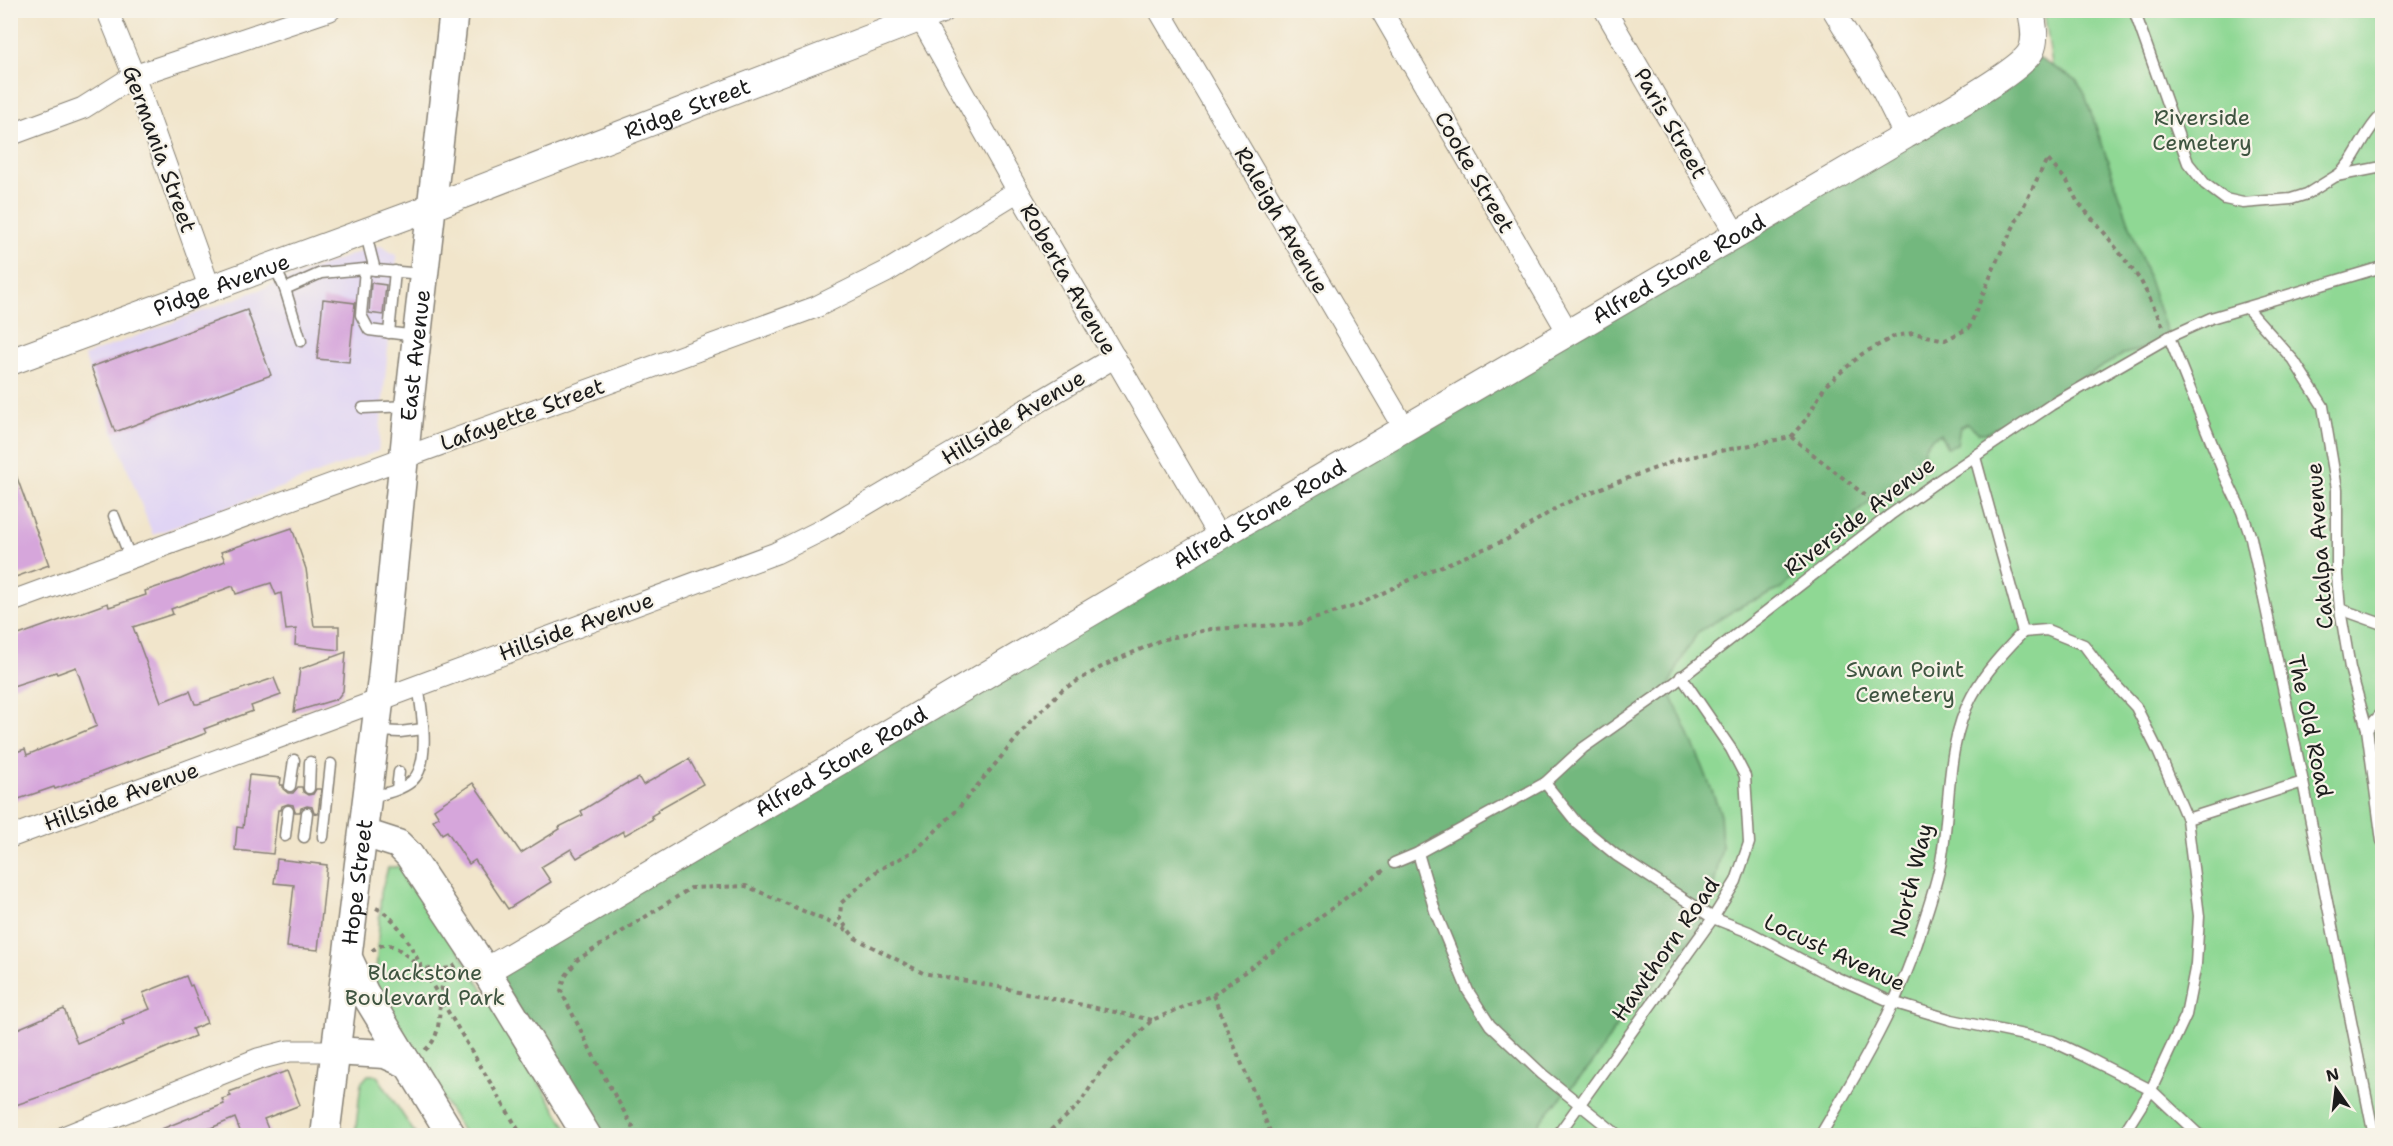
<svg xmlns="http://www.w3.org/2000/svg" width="2393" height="1146" font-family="'Shantell Sans',sans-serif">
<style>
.built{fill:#e0d4f4}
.green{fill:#8fd894;stroke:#567a58;stroke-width:1.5}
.forest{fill:#73b87e;stroke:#486a4d;stroke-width:1.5}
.building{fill:#d6a6db}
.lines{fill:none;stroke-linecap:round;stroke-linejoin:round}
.service-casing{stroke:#868074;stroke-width:13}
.minor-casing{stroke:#868074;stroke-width:23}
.tertiary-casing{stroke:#868074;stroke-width:28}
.secondary-casing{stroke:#868074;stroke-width:31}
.path{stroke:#868074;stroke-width:4;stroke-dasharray:4.5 4.5;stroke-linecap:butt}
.service{stroke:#fff;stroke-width:10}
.minor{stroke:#fff;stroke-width:21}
.tertiary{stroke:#fff;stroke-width:26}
.secondary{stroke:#fff;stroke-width:28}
.labels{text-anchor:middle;stroke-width:4.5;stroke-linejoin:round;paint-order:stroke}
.street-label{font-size:22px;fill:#1c1c1c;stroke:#f7f3e8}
.park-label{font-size:22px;fill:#3e5440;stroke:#f7f3e8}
</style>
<rect width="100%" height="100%" fill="#f7f3e8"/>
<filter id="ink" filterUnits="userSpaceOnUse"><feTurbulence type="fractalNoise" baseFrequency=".0167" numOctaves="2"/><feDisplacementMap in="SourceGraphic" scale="12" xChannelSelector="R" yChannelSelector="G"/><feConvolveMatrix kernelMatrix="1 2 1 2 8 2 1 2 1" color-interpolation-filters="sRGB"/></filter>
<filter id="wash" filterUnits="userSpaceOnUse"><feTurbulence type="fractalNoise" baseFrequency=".008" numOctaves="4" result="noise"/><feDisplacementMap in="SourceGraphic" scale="24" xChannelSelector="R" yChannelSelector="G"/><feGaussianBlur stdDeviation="1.35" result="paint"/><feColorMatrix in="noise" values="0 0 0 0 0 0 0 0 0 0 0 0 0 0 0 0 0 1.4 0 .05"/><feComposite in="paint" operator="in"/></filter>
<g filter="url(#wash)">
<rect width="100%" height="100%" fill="#f1e5cb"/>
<path class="built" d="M381,246L397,256L378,451L153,535L84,356L367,249Z"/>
<g class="green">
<path d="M2044,11H2382V1135H611L1923,143L2052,65Z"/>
<path d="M407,865L571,1135H465L375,989L381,892L388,868Z"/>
<path d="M368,1075H375L378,1077L416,1135H355L361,1083Z"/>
</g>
<path class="forest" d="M2038,58L2076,80L2084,92L2170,341L2124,354L1987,433H1979L1967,423L1960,427L1957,444L1947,447L1940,434C1922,442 1922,451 1924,469L1900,477L1852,517L1781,589L1743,605L1698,632L1680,662L1668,688L1703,767L1720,812L1722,847L1714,885L1697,932L1634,1010C1613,1023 1605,1049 1589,1068C1569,1091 1546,1109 1532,1135H586L489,977Z"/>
<g id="blocks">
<g class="building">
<path d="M371,283L386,285L383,315L369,313Z"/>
<path d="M323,299L355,303L349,362L317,359Z"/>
<path d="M247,310L271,375L115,432L91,367Z"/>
<path d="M10,464H12L49,565L10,579Z"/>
<path d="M292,528L306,569L314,626H339V650L295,645L296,629L286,630L281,593L276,595L271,583L236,594L233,586L171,609L173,614L133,627L161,702L190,691L195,704H198L274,678L281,695L251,706L253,711L204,729L206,733L165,749L55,789L54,787L10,802V754L25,749L27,755L97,726L76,667L57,674L56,672L10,687V638L108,603L109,607L146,595L145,591L181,579L225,561L221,552Z"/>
<path d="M346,652L343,691L337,699L294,712L300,669Z"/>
<path d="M689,759L703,784L657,810L658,812L651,816L653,819L625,835L623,831L577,858L571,849L541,867L551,882L508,909L475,860L469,864L447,831L442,834L433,820L439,817L434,809L473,783L521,853L560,829L559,827L583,815L581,811L627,783L628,784L639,778L643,785Z"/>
<path d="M249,775L281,778L280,785H283V789L288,793H293L298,787H302L303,792L308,795L313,794L316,789H321L318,814L314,813L312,807L307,806L301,808L300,812H295L293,805L288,804L282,806L281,810H278L273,854L235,850L237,827L243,828Z"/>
<path d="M277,859L327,865L318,950L287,947L294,885L274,883Z"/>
<path d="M186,976L190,986L192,985L207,1023L192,1029L195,1036L83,1082L10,1107V1032L64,1009L77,1043L124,1024L122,1020L150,1009L143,993Z"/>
<path d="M287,1071L300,1105L264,1119L271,1136H242L235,1118L206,1130L209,1136H149V1134L224,1104L222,1099L231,1096L229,1092Z"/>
</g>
</g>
</g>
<g filter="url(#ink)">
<use href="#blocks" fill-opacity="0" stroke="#868074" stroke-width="1.5"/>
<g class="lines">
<defs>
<g id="service">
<path d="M2134,10L2188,163L2205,184L2225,199L2243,203L2291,199L2307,194L2336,176L2382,167"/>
<path d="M2337,176C2357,160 2363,132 2382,115"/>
<path d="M365,231L375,270"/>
<path d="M274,265L285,289L301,341"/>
<path d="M285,289L321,273L365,269"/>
<path d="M2247,308L2294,361L2323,406L2337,489V575L2340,609L2350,668L2367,729L2382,841"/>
<path d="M389,333L395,271"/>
<path d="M416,336L369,330L361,315L365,269L422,274"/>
<path d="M2169,337L2225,476L2242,512L2251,538L2303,782L2374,1136"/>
<path d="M363,408L408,406"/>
<path d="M1975,457L2023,632L2047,630L2084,645L2107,676L2136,707L2158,751L2187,819L2199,916L2196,964L2186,1015L2151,1090L2122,1136"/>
<path d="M114,516L130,557"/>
<path d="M2340,609L2382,624"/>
<path d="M2367,729L2382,713"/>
<path d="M376,731L400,732L423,729"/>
<path d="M1545,783L1577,823L1616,855L1713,918L1749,932L1828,974L1892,1002L1952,1020L2052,1041L2084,1056L2151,1090L2200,1136"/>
<path d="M290,786L294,760"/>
<path d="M309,788L310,762"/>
<path d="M397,789L399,772"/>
<path d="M368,798C382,794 400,791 412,781C432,763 421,708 418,684"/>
<path d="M2187,819L2303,782"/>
<path d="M285,836L288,811"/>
<path d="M304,837L307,813"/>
<path d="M323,837L331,764"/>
<path d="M1418,853L1435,911L1468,991L1490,1025L1542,1074L1619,1136"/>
<path d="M1394,863L1418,853L1545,783L1583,748L1664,691L1890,515L1935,483L2051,405L2169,337L2211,318L2382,267"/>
<path d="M1557,1136L1713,918L1736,881L1749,843L1745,776L1731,749L1681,676"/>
<path d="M1820,1136C1856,1075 1897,1008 1918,940C1926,914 1936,887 1941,861C1951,807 1945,745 1972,696C1985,672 2004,652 2023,632"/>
</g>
<g id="minor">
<path d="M107,10L134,76L210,289"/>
<path d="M1159,10L1405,429"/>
<path d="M1381,10L1569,334"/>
<path d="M1605,10L1736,235"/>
<path d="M1833,10L1883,92L1905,136"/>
<path d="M921,19L1018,191L1219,537"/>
<path d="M10,135L83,108L134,76L330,10"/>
<path d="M10,602L816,307L886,272L1018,191"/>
<path d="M10,837L776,553L826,528L1115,357"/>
<path d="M66,1136L258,1059L289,1051H334"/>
</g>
<g id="tertiary">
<path id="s1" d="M10,362L432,207L942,10"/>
<path id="s2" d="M486,971L1219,537L1905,136C1929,121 2021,72 2031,51C2037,39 2033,24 2031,10"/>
</g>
<g id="secondary">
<path d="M364,833L398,844L409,855L486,971L587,1136"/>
<path d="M348,958L364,992L452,1136"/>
<path d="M334,1051L385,1054L408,1064"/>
<path id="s3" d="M325,1136L382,679L409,406L454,10"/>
</g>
</defs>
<use href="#service" class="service-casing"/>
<use href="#minor" class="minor-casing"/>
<use href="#tertiary" class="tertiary-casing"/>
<use href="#secondary" class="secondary-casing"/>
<g class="path">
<path d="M1791,437L1880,507"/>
<path d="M376,908C398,918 410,945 421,966L522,1136"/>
<path d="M372,951C391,934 404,956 420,966C429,971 442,969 452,968"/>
<path d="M1213,995L1272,1136"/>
<path d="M1152,1020L999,987L923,973L855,938L840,919L841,903L878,870L916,850L957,810L1031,721L1062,690L1103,666L1161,640L1211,629L1298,624L1358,605L1422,574L1506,540L1561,505L1604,487L1680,459L1791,437L1807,418L1825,386L1862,354L1895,336L1913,333L1945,340L1969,328L1998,258L2047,159L2067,181L2077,201L2107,236L2141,281L2163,326"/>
<path d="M425,1050C452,1029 427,985 456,965"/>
<path d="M638,1136L601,1071L561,991L565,977L577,960L691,888L746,886L847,930"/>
<path d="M1044,1136L1078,1106L1101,1071L1152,1020L1213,995L1384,870"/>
</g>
<use href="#service" class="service"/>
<use href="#minor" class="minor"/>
<use href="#tertiary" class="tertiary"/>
<use href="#secondary" class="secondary"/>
</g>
</g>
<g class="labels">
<g class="street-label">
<text dy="8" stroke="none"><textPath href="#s1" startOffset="723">Ridge Street</textPath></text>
<text transform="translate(1671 123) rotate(60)" y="8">Paris Street</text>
<text transform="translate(160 149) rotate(70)" y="8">Germania Street</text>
<text transform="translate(1475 172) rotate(60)" y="8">Cooke Street</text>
<text transform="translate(1282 220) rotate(60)" y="8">Raleigh Avenue</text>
<text dy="8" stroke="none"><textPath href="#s2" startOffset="1384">Alfred Stone Road</textPath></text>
<text transform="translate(1069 279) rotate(60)" y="8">Roberta Avenue</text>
<text dy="8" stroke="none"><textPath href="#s1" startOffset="225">Pidge Avenue</textPath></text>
<text dy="8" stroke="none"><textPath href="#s3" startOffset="786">East Avenue</textPath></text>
<text transform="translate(522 414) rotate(-20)" y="8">Lafayette Street</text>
<text transform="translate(1013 417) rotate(-31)" y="8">Hillside Avenue</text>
<text dy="8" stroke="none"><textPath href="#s2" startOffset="898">Alfred Stone Road</textPath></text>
<text transform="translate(1859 516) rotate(-37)" y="8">Riverside Avenue</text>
<text transform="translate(2319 546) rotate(-94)" y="8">Catalpa Avenue</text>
<text transform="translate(576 626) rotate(-20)" y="8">Hillside Avenue</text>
<text transform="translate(2311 726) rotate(78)" y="8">The Old Road</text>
<text dy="8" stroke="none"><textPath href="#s2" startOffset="412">Alfred Stone Road</textPath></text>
<text transform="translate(121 796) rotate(-20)" y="8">Hillside Avenue</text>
<text transform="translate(1911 880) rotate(-76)" y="8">North Way</text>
<text dy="8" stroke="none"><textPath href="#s3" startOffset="256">Hope Street</textPath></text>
<text transform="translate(1665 949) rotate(-55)" y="8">Hawthorn Road</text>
<text transform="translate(1835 952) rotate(25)" y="8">Locust Avenue</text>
</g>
<g class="park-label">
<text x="2202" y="125">Riverside<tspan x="2202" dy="25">Cemetery</tspan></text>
<text x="1905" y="677">Swan Point<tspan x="1905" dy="25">Cemetery</tspan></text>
<text x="425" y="980">Blackstone<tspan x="425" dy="25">Boulevard Park</tspan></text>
</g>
</g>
<rect width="2393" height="1146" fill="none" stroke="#f7f3e8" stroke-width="36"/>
<g transform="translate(2336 1089) rotate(346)" stroke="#f7f3e8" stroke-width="4.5" paint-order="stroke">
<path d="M0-4.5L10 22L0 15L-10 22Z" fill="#1c1c1c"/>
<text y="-9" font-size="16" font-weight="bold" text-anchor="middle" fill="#1c1c1c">N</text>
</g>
</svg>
